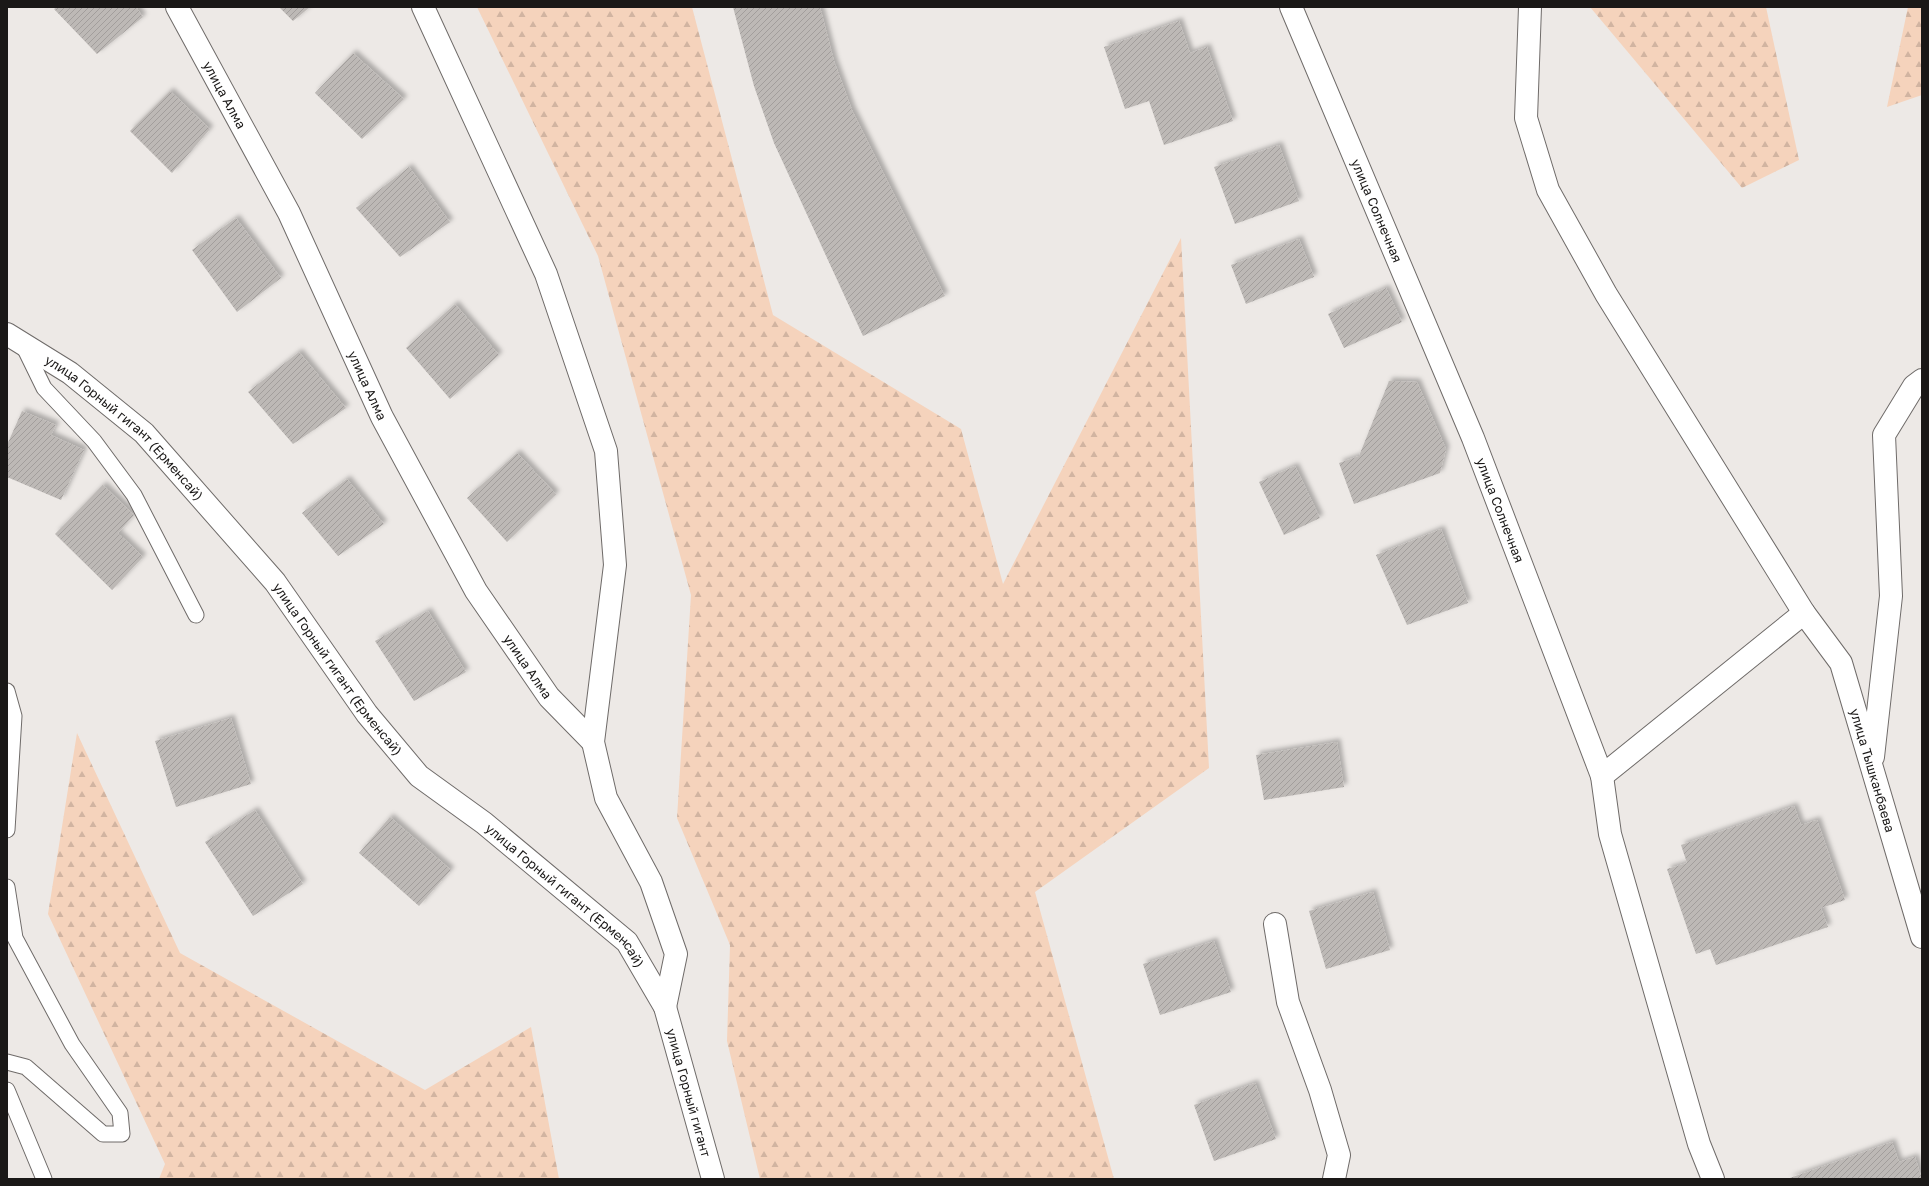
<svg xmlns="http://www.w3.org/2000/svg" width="1929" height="1186" font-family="'Golos Text',sans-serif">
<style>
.forest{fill:url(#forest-firs)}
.building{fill:url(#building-hatch);filter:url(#shadow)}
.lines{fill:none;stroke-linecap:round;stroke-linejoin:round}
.service-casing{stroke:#6f6b69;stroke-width:17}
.minor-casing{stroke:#6f6b69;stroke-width:24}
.tertiary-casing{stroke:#6f6b69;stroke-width:24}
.service{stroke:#fff;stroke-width:15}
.minor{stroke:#fff;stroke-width:22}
.tertiary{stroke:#fff;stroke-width:22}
.labels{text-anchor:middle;stroke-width:3.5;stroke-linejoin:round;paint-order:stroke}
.street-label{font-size:13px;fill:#1a1817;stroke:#fff}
</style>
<defs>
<pattern id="forest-firs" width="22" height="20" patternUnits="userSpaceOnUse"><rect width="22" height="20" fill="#f5d3bc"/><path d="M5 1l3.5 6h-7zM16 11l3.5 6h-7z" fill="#d1b4a1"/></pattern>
<pattern id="building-hatch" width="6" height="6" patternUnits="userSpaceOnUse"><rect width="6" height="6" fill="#bdb9b6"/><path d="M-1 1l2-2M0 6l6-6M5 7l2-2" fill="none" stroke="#a29e9c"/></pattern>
<filter id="shadow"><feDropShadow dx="3.5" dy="-3.5" stdDeviation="2" flood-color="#0004"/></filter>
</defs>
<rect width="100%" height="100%" fill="#ede9e6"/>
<g class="forest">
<path d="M477,7H692L773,315L961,429L1003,584L1181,238L1209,768L1035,892L1114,1179H760L727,1041L730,945L677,818L691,595L598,256Z"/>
<path d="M1590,7H1766L1799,160L1742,188Z"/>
<path d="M1908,7H1922V95L1887,107Z"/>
<path d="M77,733L180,953L425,1090L531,1027L559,1179H159L165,1164L48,914Z"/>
</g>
<g class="building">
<path d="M57,7H136L143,17L97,54L54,9Z"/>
<path d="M279,7H310L293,21Z"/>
<path d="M733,7H820L834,61L852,110L945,296L863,336L774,143L754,86Z"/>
<path d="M1179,21L1190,53L1207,47L1233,121L1164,145L1149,101L1125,109L1104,47Z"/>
<path d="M353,53L404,99L362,139L315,93Z"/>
<path d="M170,91L210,129L172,173L130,131Z"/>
<path d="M1279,145L1299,201L1235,224L1214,167Z"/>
<path d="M409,167L450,222L400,257L356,208Z"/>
<path d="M236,218L281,278L237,312L192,250Z"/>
<path d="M1299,239L1314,277L1246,304L1231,265Z"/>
<path d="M1386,288L1402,322L1344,348L1328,314Z"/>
<path d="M455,304L499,355L450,399L406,348Z"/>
<path d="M299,352L346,408L293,444L248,392Z"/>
<path d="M1389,381L1417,382L1446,449L1440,473L1354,504L1339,463L1359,456Z"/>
<path d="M22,411L56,425L51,435L84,450L61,500L7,477V445Z"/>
<path d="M517,453L556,494L507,542L467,498Z"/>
<path d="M1295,466L1320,518L1284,535L1259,482Z"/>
<path d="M347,479L384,524L338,556L302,513Z"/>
<path d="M103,485L134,515L118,533L143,557L112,590L55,534Z"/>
<path d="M1441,529L1468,603L1407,625L1376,555Z"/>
<path d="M428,611L466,672L414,701L375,641Z"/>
<path d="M231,718L251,784L176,807L155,741Z"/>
<path d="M1337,742L1344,787L1264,800L1256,755Z"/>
<path d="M1794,806L1801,825L1817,820L1845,900L1821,908L1828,927L1716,965L1710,949L1696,954L1667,869L1687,863L1681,845Z"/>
<path d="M255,810L303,884L253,916L205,842Z"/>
<path d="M390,817L451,870L419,906L359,853Z"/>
<path d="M1373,892L1390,950L1326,969L1309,911Z"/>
<path d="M1214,941L1231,992L1160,1015L1143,964Z"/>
<path d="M1255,1083L1276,1139L1214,1161L1194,1105Z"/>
<path d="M1892,1142L1899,1162L1915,1157L1922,1179H1787Z"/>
</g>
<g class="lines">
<defs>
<g id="service">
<path d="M23,345L44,388L94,441L134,495L196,615"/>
<path d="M7,691L14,716L7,830"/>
<path d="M7,887L15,938L72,1044L120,1113L122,1134H103L26,1067L7,1062"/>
<path d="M7,1090L44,1179"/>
</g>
<g id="minor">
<path id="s1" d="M177,7L289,213L382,417L476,591L549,697L593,742"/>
<path d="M423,7L546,274L606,451L615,565L593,742L606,798L651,882L676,954L665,1007"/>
<path id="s2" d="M1291,7L1473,438L1602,776L1804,613"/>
<path id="s3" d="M1530,7L1526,118L1548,190L1606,294L1804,613L1841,663L1922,937"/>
<path d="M1873,757L1891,596L1884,435L1914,386L1922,380"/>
<path d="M1602,776L1610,834L1699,1144L1713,1179"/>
<path d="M1275,924L1288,1002L1320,1090L1339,1155L1334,1179"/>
</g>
<g id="tertiary">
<path id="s4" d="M7,334L70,373L144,433L275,582L367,714L419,776L484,823L627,942L665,1007L713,1179"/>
</g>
</defs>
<use href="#service" class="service-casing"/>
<use href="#minor" class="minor-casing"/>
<use href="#tertiary" class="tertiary-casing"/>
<use href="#service" class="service"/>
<use href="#minor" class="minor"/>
<use href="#tertiary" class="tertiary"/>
</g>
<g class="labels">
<g class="street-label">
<text dy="5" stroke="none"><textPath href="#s1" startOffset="100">улица Алма</textPath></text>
<text dy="5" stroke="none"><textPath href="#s2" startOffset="221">улица Солнечная</textPath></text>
<text dy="5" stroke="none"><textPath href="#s1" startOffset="424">улица Алма</textPath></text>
<text dy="5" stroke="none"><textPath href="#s4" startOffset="151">улица Горный гигант (Ерменсай)</textPath></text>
<text dy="5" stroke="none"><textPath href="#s2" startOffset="545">улица Солнечная</textPath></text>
<text dy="5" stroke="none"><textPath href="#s1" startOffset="748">улица Алма</textPath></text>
<text dy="5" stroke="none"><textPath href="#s4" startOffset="475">улица Горный гигант (Ерменсай)</textPath></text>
<text dy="5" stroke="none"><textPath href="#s3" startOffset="855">улица Тышканбаева</textPath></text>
<text dy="5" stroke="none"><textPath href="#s4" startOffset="799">улица Горный гигант (Ерменсай)</textPath></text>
<text dy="5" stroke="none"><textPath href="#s4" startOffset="1040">улица Горный гигант</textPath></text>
</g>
</g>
<rect width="1929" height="1186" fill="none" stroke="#1a1817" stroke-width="16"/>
</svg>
